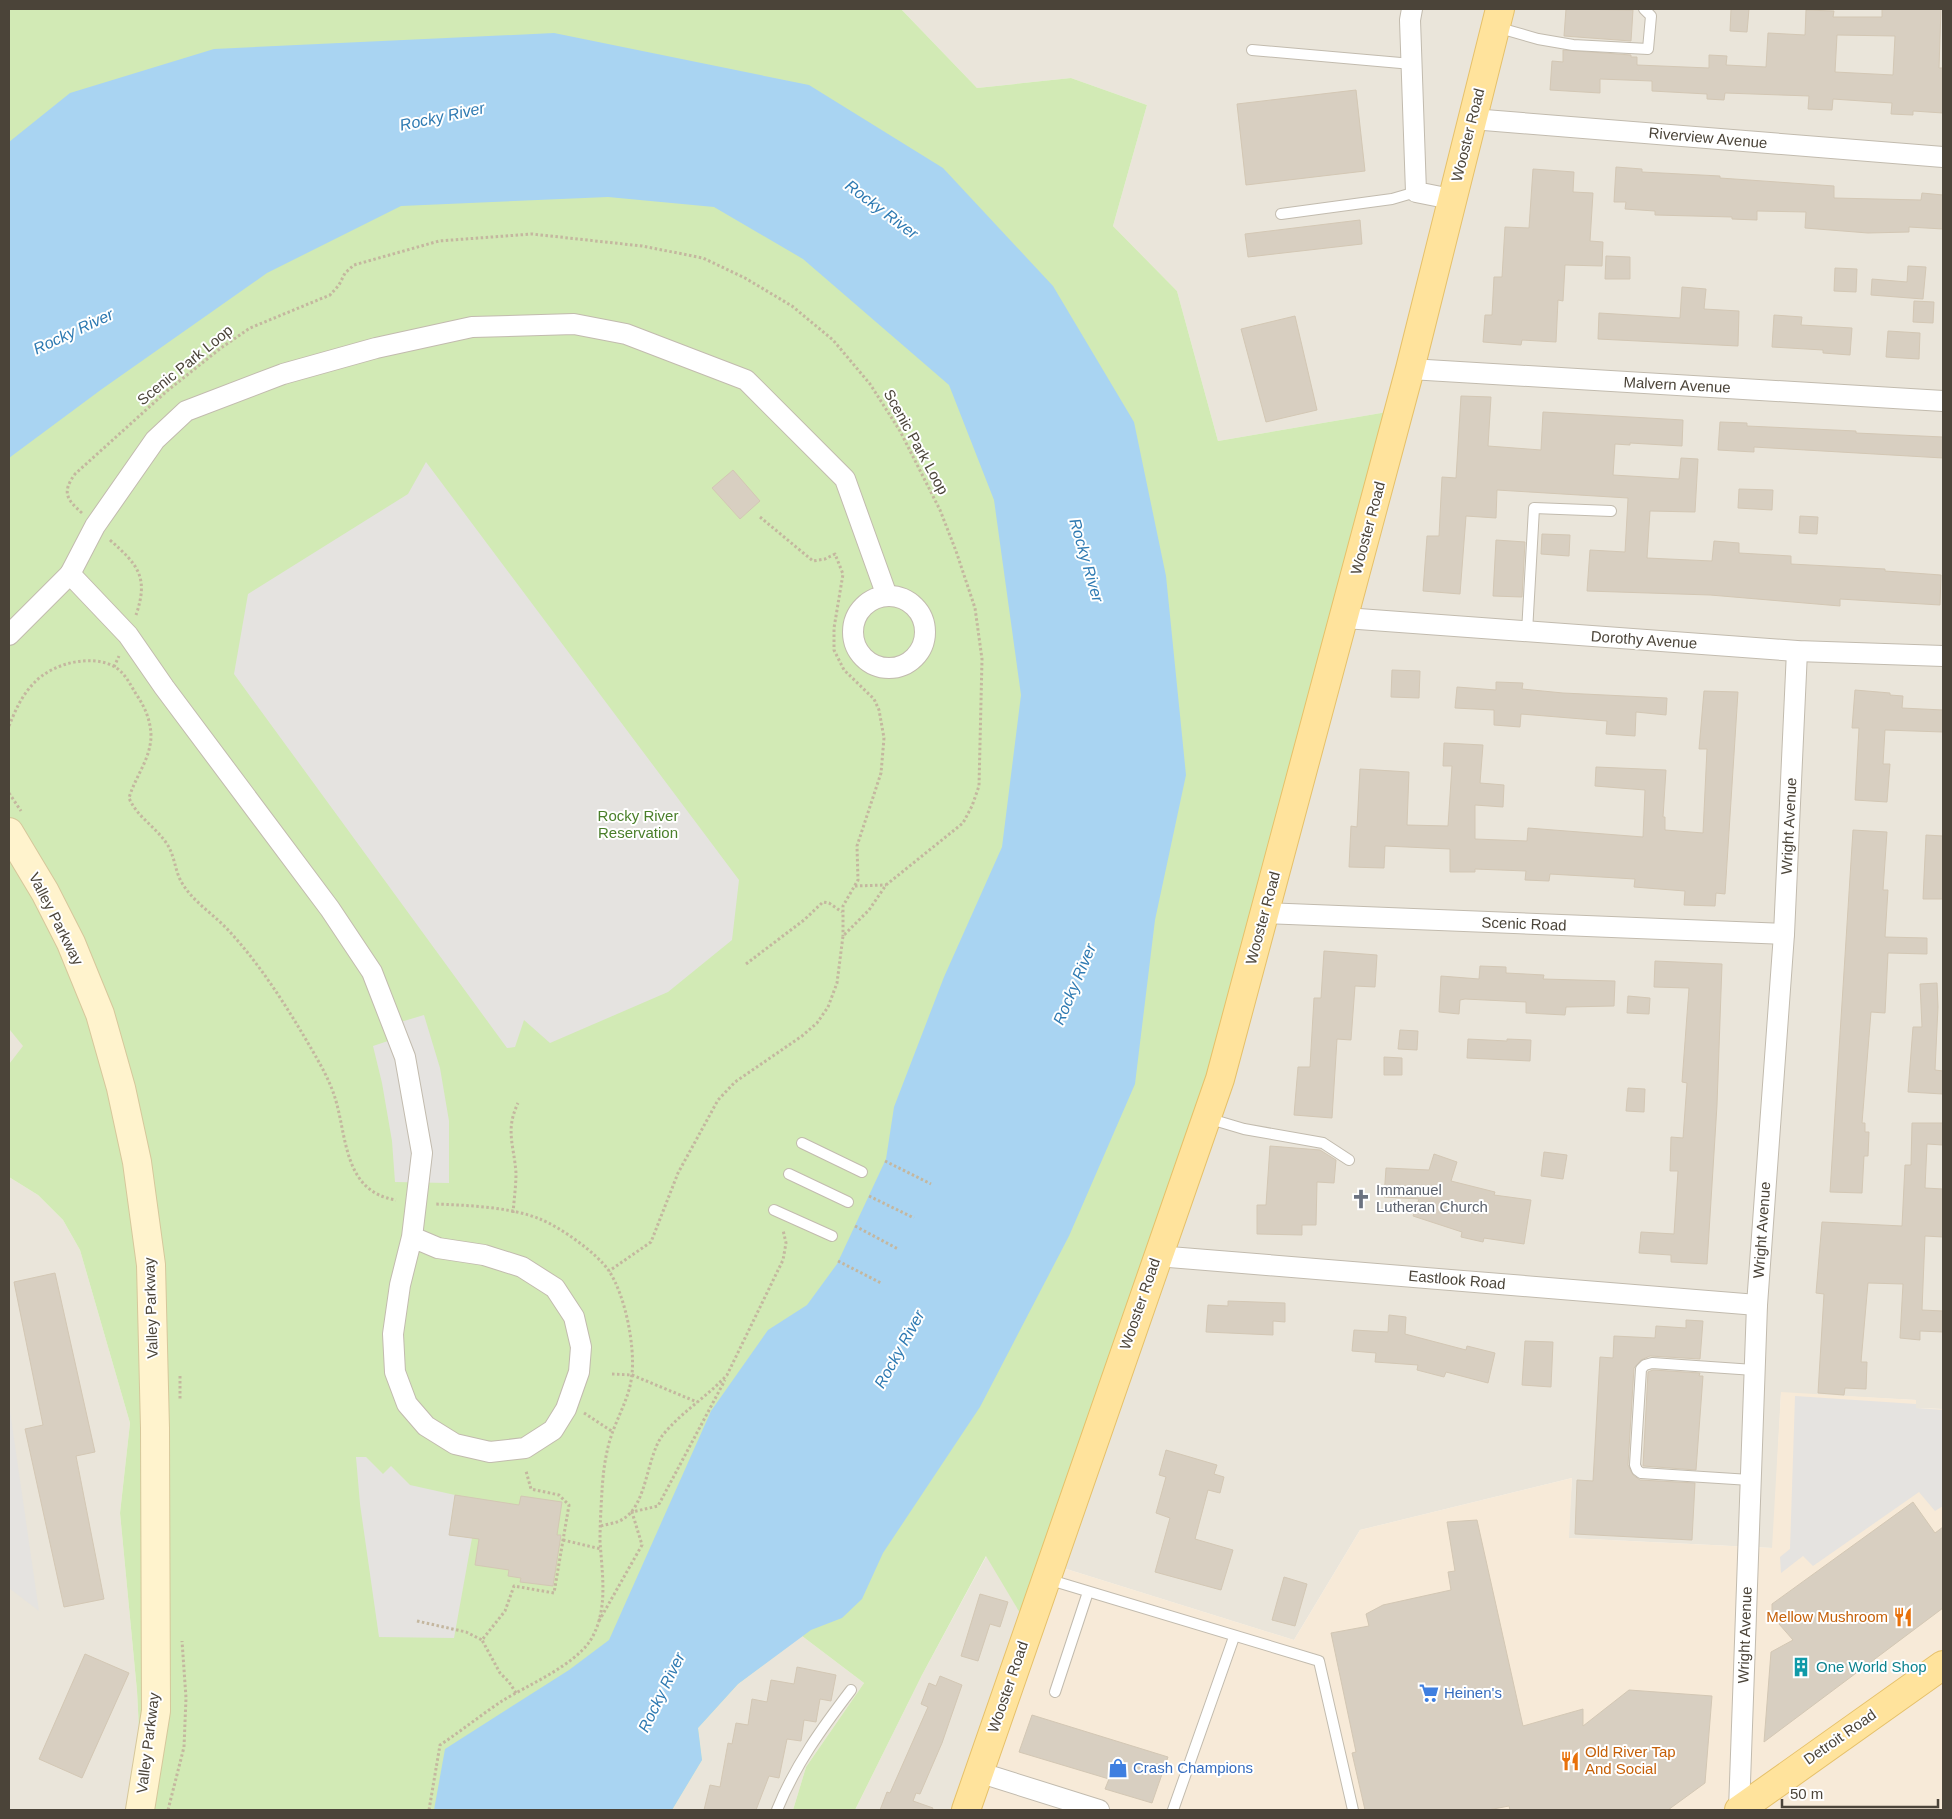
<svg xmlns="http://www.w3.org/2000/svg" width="1952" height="1819" font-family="Arial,sans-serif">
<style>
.residential{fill:#eae5da}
.commercial{fill:#f7ead8}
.green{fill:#d2eab5}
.parking{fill:#e5e3e0}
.water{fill:#a9d4f2}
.building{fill:#d8cfc1;stroke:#d3c7b4;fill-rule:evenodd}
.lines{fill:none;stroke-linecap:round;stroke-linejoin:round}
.lane-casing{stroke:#c2bbae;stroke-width:12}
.street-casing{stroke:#c2bbae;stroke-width:22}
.secondary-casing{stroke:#d6c79b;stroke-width:30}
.primary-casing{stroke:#e6c16a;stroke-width:30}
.path{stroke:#c4b79f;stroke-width:3;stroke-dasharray:2.5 2.5;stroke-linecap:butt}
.lane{stroke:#fff;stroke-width:10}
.street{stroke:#fff;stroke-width:20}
.secondary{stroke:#fff3cd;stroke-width:28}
.primary{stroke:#ffe39c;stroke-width:28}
.labels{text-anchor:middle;stroke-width:4;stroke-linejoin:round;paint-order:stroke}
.street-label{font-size:15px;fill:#4b4439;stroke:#fff}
.park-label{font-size:15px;fill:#4a7f2a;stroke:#fff}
.worship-label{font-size:15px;fill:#5b616d;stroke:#fff;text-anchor:start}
.food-label{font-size:15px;fill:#c56008;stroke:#fff;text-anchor:end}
.culture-label{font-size:15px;fill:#0d838f;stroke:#fff;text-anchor:start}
.shop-label{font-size:15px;fill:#366cbe;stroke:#fff;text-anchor:start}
.water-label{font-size:16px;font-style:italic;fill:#2e7ab2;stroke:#fff}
</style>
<rect width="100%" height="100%" fill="#f6f3ec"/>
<g class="residential">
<path d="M901,9H1490L1387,412L1218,441L1177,291L1113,226L1147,105L1071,78L977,88Z"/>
<path d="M1505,9H1943V1409L1916,1408V1400L1781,1393L1773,1548L1568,1538L1572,1478L1360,1530L1294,1640L1060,1567Z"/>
<path d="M9,1029L24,1046L9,1064Z"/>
<path d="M9,1177L38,1195L63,1220L80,1250L130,1423L120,1513L137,1691L142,1787L132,1810H9Z"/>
<path d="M987,1555L1027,1625L963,1810H855L922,1675Z"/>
<path d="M802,1636L864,1683L806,1767L793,1810H672L702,1760L698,1728L738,1684Z"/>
</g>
<path class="commercial" d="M1781,1392L1916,1400V1408L1943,1409V1810H979L1060,1567L1294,1640L1360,1530L1572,1478L1569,1538L1772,1548Z"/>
<path class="green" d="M9,9H901L977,88L1071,78L1147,105L1113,226L1177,291L1218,441L1387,412L1230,1055L1027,1625L986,1556L922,1675L855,1810H793L806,1767L864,1683L802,1636L738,1684L698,1728L702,1760L672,1810H132L142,1787L137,1691L120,1513L130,1423L80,1250L63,1220L38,1195L9,1177V1064L23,1046L9,1029Z"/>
<g class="parking">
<path d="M426,462L739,880L732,940L668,992L550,1043L524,1020L515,1047L507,1048L234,674L248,594L408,494Z"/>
<path d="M424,1015L440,1068L449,1121V1183L395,1182L392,1141L382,1083L373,1046L388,1041L384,1027Z"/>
<path d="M1795,1396L1916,1404V1408L1943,1410V1506L1935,1511L1919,1492L1813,1566L1803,1556L1781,1573L1780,1557L1790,1549Z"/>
<path d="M9,1404L39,1611L9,1588Z"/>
<path d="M356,1457H366L383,1474L391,1466L410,1485L455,1495L449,1535L472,1538L454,1638L379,1637L360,1504Z"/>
</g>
<path class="water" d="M554,33L809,85L943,168L1053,286L1134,422L1166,576L1186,775L1155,920L1135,1084L1069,1236L980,1407L883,1553L862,1599L842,1618L811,1630L738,1684L698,1728L702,1760L672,1810H434L445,1749L569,1670L609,1640L711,1411L768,1330L807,1305L837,1264L886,1159L894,1107L944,977L1002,847L1021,695L994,500L949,385L803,259L714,207L608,197L401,206L267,273L102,389L9,458V142L70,93L214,49Z"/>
<g class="building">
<path d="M1566,9L1633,10L1631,41L1564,36Z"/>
<path d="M1731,9H1749L1747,32L1730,31Z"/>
<path d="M1882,9H1941L1939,68H1943V113L1913,111V115L1891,114L1892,103L1833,99L1832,110L1808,109L1809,96L1725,93L1724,100L1707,99V94L1652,91V81L1600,79V93L1550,90L1552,61L1563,62V50L1631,55V57H1637V65L1709,68V55L1727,56L1726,65L1766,67L1768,33L1805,35L1806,10L1834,11L1833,17H1882ZM1837,35L1895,36L1893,75L1835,72Z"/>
<path d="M1356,90L1365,171L1246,185L1237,104Z"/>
<path d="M1616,167L1642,169V172L1720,176V178L1834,186V198L1921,200L1922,193L1943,195V229L1909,227V232L1868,233L1805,228L1806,212L1757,211V220L1732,219V217L1655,215V211L1625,209L1626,202H1614Z"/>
<path d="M1533,169L1574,172L1573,192L1593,193L1590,241L1603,242L1602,266L1565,265L1563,301L1558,300L1556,342L1522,340L1521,345L1483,342L1485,315H1492L1494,277H1502L1505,227L1529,228Z"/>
<path d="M1360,220L1362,244L1248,257L1245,234Z"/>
<path d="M1606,256L1630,257V279H1605Z"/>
<path d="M1908,266L1926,267L1923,299L1871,295L1872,279L1907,282Z"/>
<path d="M1835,268L1857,269L1856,292L1834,291Z"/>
<path d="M1682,287L1706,289L1704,309L1739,311L1738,346L1598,339L1599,313L1680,318Z"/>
<path d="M1914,301L1934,302L1933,323L1913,322Z"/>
<path d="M1774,315L1802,317L1801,325L1852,328L1850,355L1823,353V350L1772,347Z"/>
<path d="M1295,316L1317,410L1266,422L1241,329Z"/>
<path d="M1888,331L1920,333L1919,359L1886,357Z"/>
<path d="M1461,396L1491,397L1488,446L1541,450L1543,412L1683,420L1682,446L1630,443V445L1615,444L1613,475L1679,479L1681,458L1698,459L1695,512L1650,511L1647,558L1712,561L1714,541L1739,543V553L1791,556V564L1885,569V571L1941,575L1940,605L1840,599V606L1710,595L1587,591L1590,550L1625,552L1628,498L1497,490L1496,518L1466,516L1460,594L1423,591L1427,536H1439L1442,477L1456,478Z"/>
<path d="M1720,422L1747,423V426L1856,431V433L1943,437V458L1754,447V452L1718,450Z"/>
<path d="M733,470L760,501L740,519L712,488Z"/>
<path d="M1739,489L1773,490L1772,510L1738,508Z"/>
<path d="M1800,516L1818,517L1817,534L1799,533Z"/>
<path d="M1542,534L1570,535L1569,556L1541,554Z"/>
<path d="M1496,540L1525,542L1522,597L1493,596Z"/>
<path d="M1392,670L1420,671L1419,698L1391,697Z"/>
<path d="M1496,682L1523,683L1522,689L1563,693L1667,698L1666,715L1636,712L1635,736L1606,734L1607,721L1521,714L1520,727L1494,725V710L1455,708L1457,687L1496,690Z"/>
<path d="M1855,690L1890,693V695L1903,696L1902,708L1943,710V732L1885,730L1883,764H1890L1887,802L1855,800L1859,728H1852Z"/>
<path d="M1704,691L1738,692L1725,894L1716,893L1715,906L1684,905L1685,891L1634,887L1635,879L1550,874L1549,881L1525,880L1526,871L1475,869V872H1450V849L1385,846L1384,868L1349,867L1351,826L1357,827L1360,769L1409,772L1407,825L1448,826L1452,766H1443L1444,743L1483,745L1480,783L1504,785L1503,807L1475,805V839L1527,841L1528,828L1643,837L1645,790L1595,786L1596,767L1666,770L1663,817H1665V830L1703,833L1707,749H1699Z"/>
<path d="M1853,830L1887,832L1883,890H1888L1885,937L1927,938V954L1888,953L1885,1013L1871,1012L1862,1123H1865V1132H1869L1868,1156H1864L1862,1193L1830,1192Z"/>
<path d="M1926,835L1943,836V899H1923Z"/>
<path d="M1324,951L1377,955L1375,987L1355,986L1351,1040L1337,1039L1332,1118L1294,1115L1298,1067H1310L1314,998H1321Z"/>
<path d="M1655,961L1722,964L1717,1105L1707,1264L1671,1262V1255L1639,1253L1641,1232L1674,1234L1678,1171H1670L1671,1137L1683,1138L1687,1083L1682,1082L1689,988L1654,987Z"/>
<path d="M1480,966L1506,967V973L1544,975L1543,979L1615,981L1614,1006L1566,1007L1565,1015L1526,1013V1002L1465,999L1460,1000L1459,1014L1439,1012L1441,976L1479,979Z"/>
<path d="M1937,983L1938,1007L1935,1070L1943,1071V1094L1908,1092L1913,1027H1922L1920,984Z"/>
<path d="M1628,996L1650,998L1649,1014L1627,1013Z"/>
<path d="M1400,1030L1418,1031L1417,1050L1398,1049Z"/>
<path d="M1468,1039L1507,1041V1039L1531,1040L1530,1061L1467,1058Z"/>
<path d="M1384,1057L1402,1058V1075H1384Z"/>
<path d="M1628,1088L1645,1089L1644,1112L1626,1111Z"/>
<path d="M1912,1123H1943V1145L1927,1144L1925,1188L1943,1189V1237L1925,1236L1922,1310L1943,1311V1332L1920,1331V1340L1900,1338L1903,1284L1868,1283L1861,1362H1867L1866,1389L1845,1388L1844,1395L1818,1393L1824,1294L1816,1293L1822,1222L1902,1226L1905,1165H1911Z"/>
<path d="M1270,1146L1320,1150L1336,1160L1334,1183L1317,1182L1316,1225H1302V1235L1257,1234V1205H1266Z"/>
<path d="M1544,1152L1567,1155L1563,1179L1541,1176Z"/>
<path d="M1434,1154L1457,1162L1451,1181L1495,1192L1494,1195L1531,1200L1524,1244L1484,1238L1483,1242L1461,1237L1462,1232L1413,1216L1419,1199L1384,1197L1386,1168L1429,1170Z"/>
<path d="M55,1273L95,1452L76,1456L104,1599L64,1607L25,1429L43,1425L14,1282Z"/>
<path d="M1228,1301L1285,1303V1322L1273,1321V1335L1206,1332L1208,1305L1228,1306Z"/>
<path d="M1389,1315L1406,1317L1405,1334L1466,1350L1467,1346L1495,1353L1488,1383L1446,1372L1444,1377L1417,1370L1418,1365L1375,1362L1376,1353L1352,1351L1354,1330L1388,1332Z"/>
<path d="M1686,1320L1703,1321L1700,1359L1650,1356L1641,1360L1634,1368L1628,1465L1633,1475L1640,1480L1695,1483L1692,1540L1575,1534L1577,1480L1593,1481L1600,1357L1613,1358L1614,1336L1655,1338L1656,1326L1686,1328Z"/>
<path d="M1525,1341L1553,1342L1551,1387L1522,1385Z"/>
<path d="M1653,1370L1700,1373L1699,1376H1703L1696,1470L1643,1466L1648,1372Z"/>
<path d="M1166,1450L1217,1465L1214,1474L1224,1477L1220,1493L1208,1490L1195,1539L1233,1550L1221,1590L1155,1572L1170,1518L1156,1513L1166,1477L1159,1475Z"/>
<path d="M455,1495L519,1505L521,1496L562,1502L557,1535H561L553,1586L520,1582L521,1578L508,1576L509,1570L475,1565L479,1539L449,1535Z"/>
<path d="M1913,1502L1935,1533L1943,1527V1608L1764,1742L1771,1652L1793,1640L1772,1616V1604Z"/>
<path d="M1477,1520L1523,1726L1583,1709V1726L1629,1690L1712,1696L1705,1783L1668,1810H1510L1509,1806L1488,1810H1365L1352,1753L1356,1752L1331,1633L1369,1626L1366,1614L1383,1605L1451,1590L1448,1572L1455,1571L1447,1522Z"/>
<path d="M1284,1577L1307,1584L1295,1626L1272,1620Z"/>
<path d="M980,1594L1008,1602L1000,1627L990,1624L978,1661L961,1656Z"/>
<path d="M85,1654L129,1673L82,1778L39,1759Z"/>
<path d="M797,1667L836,1675L831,1701L820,1699L816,1722L804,1720L801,1741L787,1739L779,1778L769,1776L756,1810H704L710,1785L720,1787L728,1743L732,1744L736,1723L748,1725L752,1699L767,1702L771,1680L794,1684Z"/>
<path d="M940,1676L962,1685L942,1743L920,1794L916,1793L913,1801L933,1808L932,1810H880L887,1792L890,1793L928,1707L921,1704L929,1683L936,1686Z"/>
<path d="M1032,1715L1168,1757L1152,1803L1105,1789L1109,1779L1019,1752Z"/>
</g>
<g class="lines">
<defs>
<g id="lane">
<path d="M1496,27L1538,39L1573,45L1648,49L1651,16L1644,9"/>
<path d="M1252,50L1412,64"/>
<path d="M1281,214L1392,199L1416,192"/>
<path d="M1527,632L1534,508L1611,511"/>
<path d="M1207,1118L1244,1129L1323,1143L1349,1160"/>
<path d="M802,1143L862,1172"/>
<path d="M789,1174L848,1202"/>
<path d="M774,1210L832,1236"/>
<path d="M1750,1480L1641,1473L1637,1470L1635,1465L1641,1369L1645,1365L1652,1363L1754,1370"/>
<path d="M1047,1579L1319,1661L1353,1810"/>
<path d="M1055,1692L1088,1592"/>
<path d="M777,1810C795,1765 822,1728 851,1690"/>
<path d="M1173,1810L1234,1637"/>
</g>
<g id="street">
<path d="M1412,9L1410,20L1416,192L1451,199"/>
<path d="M1472,119L1943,157"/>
<path d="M1410,369L1943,401"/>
<path d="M70,574L95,526L155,440L186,411L283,374L376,348L472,327L574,324L626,334L746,380L845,479L887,596"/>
<circle cx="889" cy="632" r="36"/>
<path d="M1345,618L1797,651L1943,656"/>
<path d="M9,635L70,574L128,635L164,687L330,909L372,972L405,1057L422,1153L412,1237L400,1285L393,1334L395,1372L407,1404L426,1426L455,1444L490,1452L525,1448L553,1430L566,1409L579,1372L581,1347L574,1317L555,1288L522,1267L484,1255L438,1248L412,1237"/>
<path d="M1264,913L1784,934"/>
<path d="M1157,1256L1757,1305"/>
<path d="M978,1772L1099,1810"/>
<path d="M1739,1810L1757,1305L1784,934L1797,651"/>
</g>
<path id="secondary" d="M9,832L45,892L71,943L100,1014L121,1088L137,1162L151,1265L155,1428L156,1711L140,1810"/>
<g id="primary">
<path d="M966,1810L1220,1079L1410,369L1500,9"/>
<path d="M1739,1810L1943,1665"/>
</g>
</defs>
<use href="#lane" class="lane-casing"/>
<use href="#street" class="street-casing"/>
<use href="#secondary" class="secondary-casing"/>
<use href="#primary" class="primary-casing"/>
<g class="path">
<path d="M82,513C66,499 62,492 75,474L167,391L221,348L250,328L330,295L339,285L345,273L354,265L439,241L532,234L642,246L703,258L745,278L792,306L833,340L870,384L900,431L940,510L956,551L975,608L982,659L979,786L972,806L963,823L886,885L869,910L843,936L837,983L828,1007L817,1023L802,1036L735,1082L718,1100L678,1173L651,1242L609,1271"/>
<path d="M760,517L813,561L825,559L835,554L843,574L834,628V650L844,670L874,699L879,710L884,738L881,773L857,846L858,880L843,906V936"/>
<path d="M110,540C138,565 149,577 136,615"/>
<path d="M114,667L119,656"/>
<path d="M9,726C15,711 22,695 34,683C51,664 91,653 115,667C125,673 130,684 136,694C145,707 151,721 151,737C150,760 135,777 129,798C137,817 156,827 167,844C175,856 175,872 182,883C194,903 215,915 230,932C261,966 285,1004 308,1043C319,1062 330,1080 336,1101C347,1140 345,1192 396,1200"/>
<path d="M9,793L21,811"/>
<path d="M855,886L886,885"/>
<path d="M746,964L804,920L823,902L829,903L842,912"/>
<path d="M885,1161L931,1184"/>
<path d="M869,1196L914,1218"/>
<path d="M513,1213C514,1200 516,1186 516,1173C514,1145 505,1130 518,1103"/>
<path d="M855,1226L898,1249"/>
<path d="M838,1261L881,1283"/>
<path d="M612,1374L632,1375L697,1402"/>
<path d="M180,1376V1400"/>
<path d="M584,1413L613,1432"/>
<path d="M601,1526C608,1524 617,1523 623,1519C647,1505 646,1459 662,1436C681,1412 707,1397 727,1375L783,1260L786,1243L783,1230"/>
<path d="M563,1540L601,1549"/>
<path d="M417,1621L466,1632L482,1640"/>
<path d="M599,1621L642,1545L632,1512L658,1506L725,1380"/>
<path d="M516,1693L509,1682L500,1673L482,1640L505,1611L514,1586L554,1593L569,1505L559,1495L531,1489L526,1471"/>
<path d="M168,1810L184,1747L186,1698L182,1641"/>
<path d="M429,1810L440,1745C461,1731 481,1715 502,1701C528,1685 573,1666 590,1641C609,1611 602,1574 600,1541C600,1524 601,1507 602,1491C603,1472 606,1449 613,1431C620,1412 630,1395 632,1374C635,1345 625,1295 609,1271C597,1253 560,1227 540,1219C511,1207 466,1205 434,1204"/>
</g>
<use href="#lane" class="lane"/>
<use href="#street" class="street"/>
<use href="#secondary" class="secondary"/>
<use href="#primary" class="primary"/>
</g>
<defs>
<symbol id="church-bare" viewBox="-9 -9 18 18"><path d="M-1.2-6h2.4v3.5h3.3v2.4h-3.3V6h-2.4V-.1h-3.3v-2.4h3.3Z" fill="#6b7280" stroke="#fff" stroke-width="2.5" paint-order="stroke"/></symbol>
<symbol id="restaurant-bare" viewBox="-9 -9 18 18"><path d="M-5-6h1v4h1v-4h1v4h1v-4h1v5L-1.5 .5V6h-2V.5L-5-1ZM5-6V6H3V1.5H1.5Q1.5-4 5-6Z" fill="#e8710a" stroke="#fff" stroke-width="2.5" paint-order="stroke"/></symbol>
<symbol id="building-bare" viewBox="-9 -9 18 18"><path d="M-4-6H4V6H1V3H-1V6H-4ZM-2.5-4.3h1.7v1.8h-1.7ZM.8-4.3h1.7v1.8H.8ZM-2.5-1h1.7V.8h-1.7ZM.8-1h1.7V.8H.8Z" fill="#0f9aa8" stroke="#fff" stroke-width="2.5" paint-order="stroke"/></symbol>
<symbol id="supermarket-bare" viewBox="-9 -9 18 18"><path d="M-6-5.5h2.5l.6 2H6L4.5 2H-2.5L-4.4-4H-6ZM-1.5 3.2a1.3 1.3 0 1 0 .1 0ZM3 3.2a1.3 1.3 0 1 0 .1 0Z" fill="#3f7fe0" stroke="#fff" stroke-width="2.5" paint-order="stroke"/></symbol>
<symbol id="shop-bare" viewBox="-9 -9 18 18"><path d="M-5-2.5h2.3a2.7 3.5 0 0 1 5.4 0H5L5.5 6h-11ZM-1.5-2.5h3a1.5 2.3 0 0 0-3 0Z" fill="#3f7fe0" stroke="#fff" stroke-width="2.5" paint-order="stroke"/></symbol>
</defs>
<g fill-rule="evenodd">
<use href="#church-bare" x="1347" y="1185" width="28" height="28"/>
<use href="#restaurant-bare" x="1889" y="1603" width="28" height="28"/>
<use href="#building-bare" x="1787" y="1653" width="28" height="28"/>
<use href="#supermarket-bare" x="1415" y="1679" width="28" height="28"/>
<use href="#restaurant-bare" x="1556" y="1747" width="28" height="28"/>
<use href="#shop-bare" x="1104" y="1754" width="28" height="28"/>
</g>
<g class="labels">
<g class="street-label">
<text transform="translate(1468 135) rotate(-76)" y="5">Wooster Road</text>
<text transform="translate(1708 138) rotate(5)" y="5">Riverview Avenue</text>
<text transform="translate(185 365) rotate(-39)" y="5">Scenic Park Loop</text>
<text transform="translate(1677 385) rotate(3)" y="5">Malvern Avenue</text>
<text transform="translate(916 442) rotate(61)" y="5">Scenic Park Loop</text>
<text transform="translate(1368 528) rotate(-75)" y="5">Wooster Road</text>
<text transform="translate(1644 640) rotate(4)" y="5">Dorothy Avenue</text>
<text transform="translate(1789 826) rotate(-87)" y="5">Wright Avenue</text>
<text transform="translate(1263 918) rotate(-75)" y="5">Wooster Road</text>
<text transform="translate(56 919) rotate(63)" y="5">Valley Parkway</text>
<text transform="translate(1524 924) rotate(2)" y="5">Scenic Road</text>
<text transform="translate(1762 1230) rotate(-86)" y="5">Wright Avenue</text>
<text transform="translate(1457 1280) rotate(5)" y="5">Eastlook Road</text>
<text transform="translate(1140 1304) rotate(-71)" y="5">Wooster Road</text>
<text transform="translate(151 1308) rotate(-92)" y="5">Valley Parkway</text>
<text transform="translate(1745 1635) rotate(-88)" y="5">Wright Avenue</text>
<text transform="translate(1008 1687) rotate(-71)" y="5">Wooster Road</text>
<text transform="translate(1840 1737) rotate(-35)" y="5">Detroit Road</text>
<text transform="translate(148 1743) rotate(-83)" y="5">Valley Parkway</text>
</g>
<g class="park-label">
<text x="638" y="821">Rocky River<tspan x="638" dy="17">Reservation</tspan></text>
</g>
<g class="worship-label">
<text x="1376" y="1195">Immanuel<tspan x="1376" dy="17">Lutheran Church</tspan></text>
</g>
<g class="food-label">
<text x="1888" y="1622">Mellow Mushroom</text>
<text x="1585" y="1757" text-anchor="start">Old River Tap<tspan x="1585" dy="17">And Social</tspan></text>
</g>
<g class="culture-label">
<text x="1816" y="1672">One World Shop</text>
</g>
<g class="shop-label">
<text x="1444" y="1698">Heinen's</text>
<text x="1133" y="1773">Crash Champions</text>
</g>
<g class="water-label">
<text transform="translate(442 116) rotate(-12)" y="6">Rocky River</text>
<text transform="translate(882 209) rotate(37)" y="6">Rocky River</text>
<text transform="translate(73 331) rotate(-25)" y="6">Rocky River</text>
<text transform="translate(1087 560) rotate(74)" y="6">Rocky River</text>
<text transform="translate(1074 984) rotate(-67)" y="6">Rocky River</text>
<text transform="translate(899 1349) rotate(-61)" y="6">Rocky River</text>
<text transform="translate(661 1692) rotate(-64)" y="6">Rocky River</text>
</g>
</g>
<rect width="1952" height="1819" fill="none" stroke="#4b4439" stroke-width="20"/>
<path d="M1782 1799v8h156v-8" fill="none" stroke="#4b4439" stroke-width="2.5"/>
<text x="1790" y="1799" font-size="15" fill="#4b4439" stroke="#ffffff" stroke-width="4" paint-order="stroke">50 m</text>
</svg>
